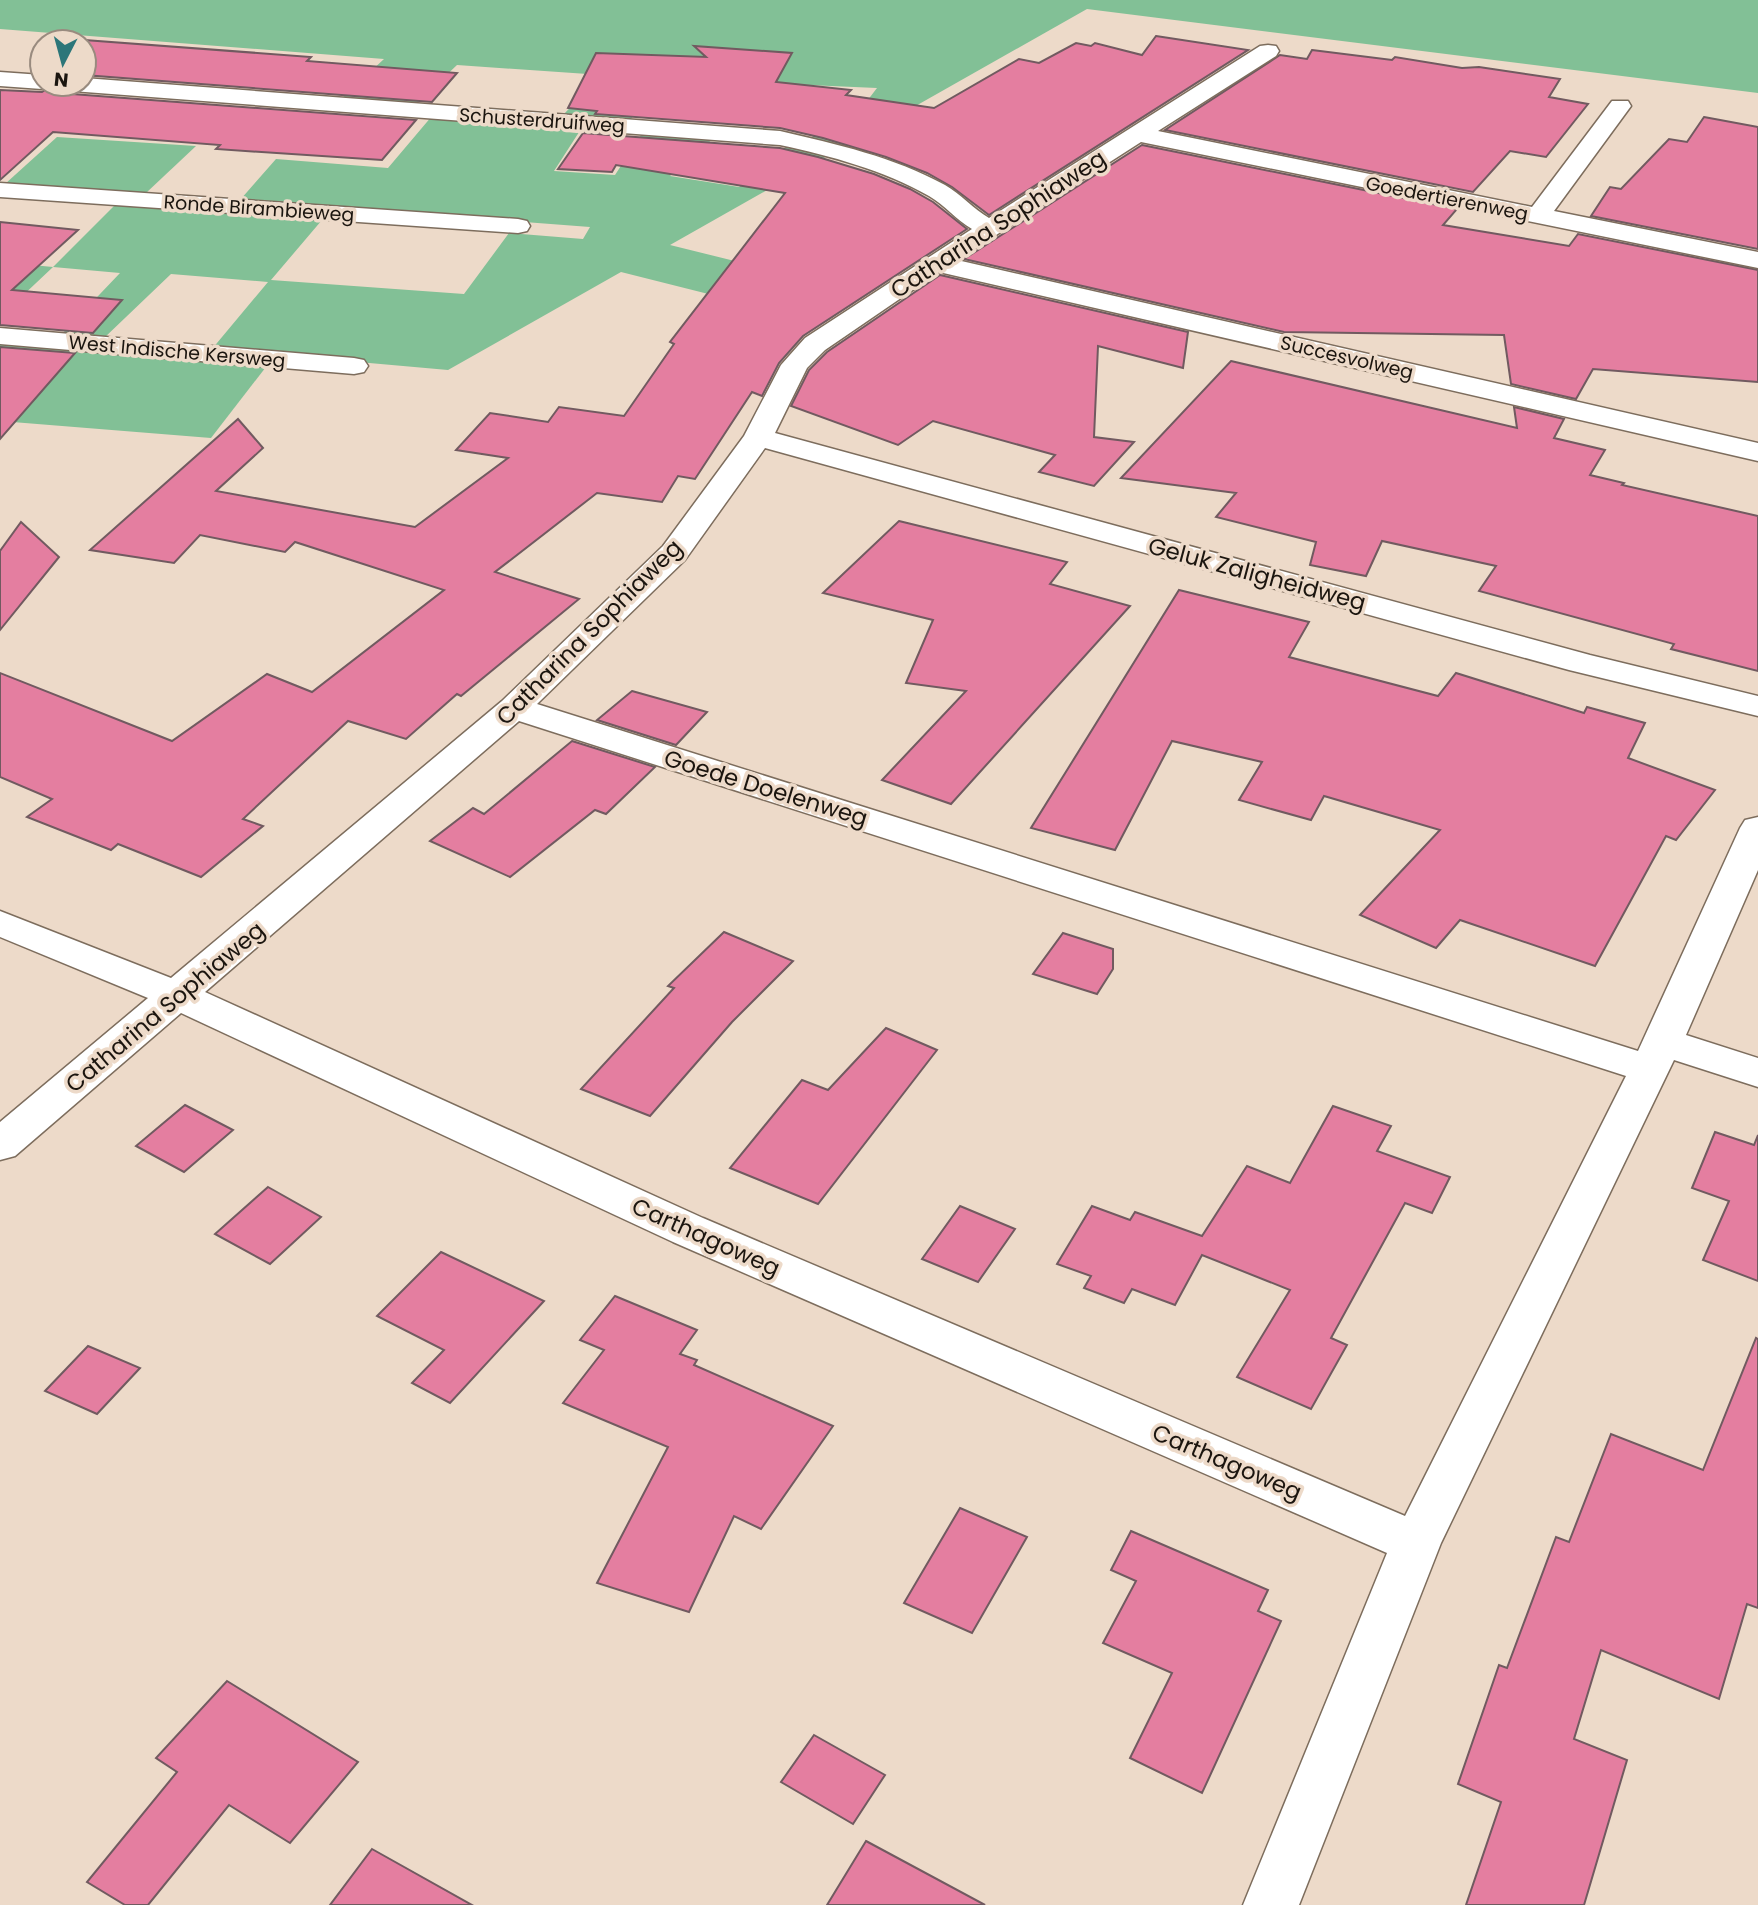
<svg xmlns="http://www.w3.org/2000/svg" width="1758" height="1905" font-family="Poppins,sans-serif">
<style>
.green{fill:#82c096}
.building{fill:#e47ea0;stroke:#715a60;stroke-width:2}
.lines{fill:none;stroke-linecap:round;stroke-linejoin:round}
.minor-casing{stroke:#7d6d5d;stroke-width:3}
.minor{fill:#fff;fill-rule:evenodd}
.labels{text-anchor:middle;stroke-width:7;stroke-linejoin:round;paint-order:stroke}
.far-street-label{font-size:19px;fill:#1b150f;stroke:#eddac9}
.street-label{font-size:23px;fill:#1b150f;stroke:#eddac9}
</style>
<rect width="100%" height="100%" fill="#eddac9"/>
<g class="green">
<path d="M0,0H1758V93L1087,9L670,245L868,294L824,323L621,272L448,370L212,349L268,282L171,274L103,339L60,336L120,273L53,267L0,317V262L53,267L116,204L322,220L271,280L464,294L509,233L583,239L590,227L240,200L276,159L388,168L432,116L583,126L554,171L615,175L643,132L715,137L670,176L739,187L789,144L808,145L816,130L844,131L877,88L668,79L628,122L561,117L602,75L457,65L415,105L341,99L384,59L0,29Z"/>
<path d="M57,137L196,146L146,193L5,184Z"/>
<path d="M0,341L269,363L211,438L0,421Z"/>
</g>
<g class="building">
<path d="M1156,36L1248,50L989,215L952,187L927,173L886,157L823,138L780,128L595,114L597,111L568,108L596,53L706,57L694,46L792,53L776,82L851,90L846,95L934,108L1019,59L1039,63L1076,43L1091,46L1095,43L1142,55Z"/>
<path d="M71,39L311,57L307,61L457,73L432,102L84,75V42H67Z"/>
<path d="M1312,50L1392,60L1395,57L1462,68L1479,67L1560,79L1549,97L1588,104L1546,157L1510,151L1473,192L1165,130L1280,55L1307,59Z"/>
<path d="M54,84H58L63,92L72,94L416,120L382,160L216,149L220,145L53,132L0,180V90L42,92Z"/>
<path d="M1704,117L1758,127V249L1591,216L1610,187L1621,189L1669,139L1687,142Z"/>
<path d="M583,133L780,148L818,157L874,174L910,189L933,202L967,229L803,336L779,363L762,396L752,392L695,479L678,476L662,502L597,493L495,572L579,599L461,696L457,694L406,739L348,721L243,819L263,826L201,877L118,844L111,850L27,817L52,799L0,777V673L172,741L267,674L312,692L444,590L295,542L285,552L200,535L174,563L90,550L238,419L263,448L216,491L415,527L508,458L456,450L490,413L548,422L559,407L624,416L674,344L670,342L785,193L616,165L612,172L558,169Z"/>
<path d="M1142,145L1457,209L1443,225L1569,246L1578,234L1758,270V382L1593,369L1576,399L1511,384L1504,335L1284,332L964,259Z"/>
<path d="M0,222L78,230L12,290L122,300L93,333L0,325Z"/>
<path d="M940,275L1188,332L1183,368L1098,346L1094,437L1134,442L1094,486L1039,472L1055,455L933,421L898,445L791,406L809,370L827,352Z"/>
<path d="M0,347L75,353L0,439Z"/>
<path d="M1231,361L1517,428L1514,407L1564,419L1554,438L1605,450L1590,475L1624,483L1622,485L1758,516V671L1671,649L1674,644L1479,591L1496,566L1382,541L1366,576L1310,565L1316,542L1216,517L1236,493L1121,478Z"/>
<path d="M899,521L1067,562L1050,584L1130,606L951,804L882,780L966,691L906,683L933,620L823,593Z"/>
<path d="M21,522L59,557L0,630V551Z"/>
<path d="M1179,590L1309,622L1289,657L1438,696L1456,673L1584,713L1587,707L1645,723L1628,758L1715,790L1676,840L1666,836L1595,966L1460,920L1436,948L1360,915L1440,830L1324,796L1311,820L1239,800L1262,762L1172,741L1115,850L1031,828Z"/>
<path d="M632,691L707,712L676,745L597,720Z"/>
<path d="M572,741L655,767L606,814L595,810L510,877L430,841L473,808L484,814Z"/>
<path d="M724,932L793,961L732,1022L650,1116L581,1089L674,988L668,986Z"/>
<path d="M1063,933L1113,949V969L1097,994L1033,974Z"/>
<path d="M886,1028L937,1050L818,1204L730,1168L802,1080L828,1090Z"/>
<path d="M185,1105L233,1130L184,1172L136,1146Z"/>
<path d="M1333,1106L1391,1126L1377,1151L1450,1177L1432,1213L1405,1203L1331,1338L1347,1345L1311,1409L1237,1377L1290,1290L1202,1255L1175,1305L1132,1289L1124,1303L1084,1288L1091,1276L1057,1264L1092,1206L1130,1220L1135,1212L1202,1236L1247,1166L1290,1183Z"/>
<path d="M1715,1132L1754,1145L1758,1135V1281L1703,1260L1729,1201L1692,1188Z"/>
<path d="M268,1187L321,1217L270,1264L215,1234Z"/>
<path d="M960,1206L1015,1229L978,1282L922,1259Z"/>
<path d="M441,1252L544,1301L450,1403L412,1383L444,1350L377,1316Z"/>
<path d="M615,1296L697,1330L680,1354L697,1360L694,1365L833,1426L761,1529L734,1516L689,1612L597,1583L668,1447L563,1403L604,1350L580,1340Z"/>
<path d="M1756,1338L1758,1339V1608L1747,1604L1719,1699L1601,1650L1574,1739L1627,1760L1584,1905H1466L1501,1802L1458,1784L1499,1665L1507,1668L1556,1537L1569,1542L1611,1434L1703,1470Z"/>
<path d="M88,1346L140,1368L97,1414L45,1391Z"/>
<path d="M960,1508L1027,1537L972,1633L904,1603Z"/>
<path d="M1131,1531L1268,1590L1258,1611L1281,1621L1202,1793L1130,1758L1172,1673L1103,1643L1136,1581L1111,1570Z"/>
<path d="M227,1681L358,1762L290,1843L229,1805L148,1905H125L87,1882L177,1772L156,1758Z"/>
<path d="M814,1735L885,1775L853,1824L781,1782Z"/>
<path d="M866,1841L985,1905H827Z"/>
<path d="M372,1849L472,1905H330Z"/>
</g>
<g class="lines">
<defs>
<g id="minor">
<path d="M1268,45L1276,46L1279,51L1276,56L1158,131L1532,207L1612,101H1628L1631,106L1554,211L1758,252V268L1141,142L957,260L1758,443V461L939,272L825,350L807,368L775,433L1590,655L1758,696V716L1569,670L765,448L685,560L537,704L1638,1051L1740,828L1745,820L1758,817V870L1686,1035L1758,1058V1087L1674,1060L1441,1543L1299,1905H1243L1387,1553L673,1242L181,1013L15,1156L0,1160V1122L148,998L0,937V911L171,978L502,701L663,546L744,436L781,365L805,338L972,229C956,220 945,205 929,196C883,170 831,156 780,145L72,91L64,89L61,84H84V78L780,131C836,144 894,157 945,185C961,194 973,209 989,218L1260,46ZM519,721L1626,1076L1405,1516L703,1218L205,992Z"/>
<path d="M0,72L42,75V84H52L42,89L0,86Z"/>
<path d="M0,183L518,219L527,221L530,226L527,231L518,233L0,197Z"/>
<path d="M0,328L354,358L364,360L368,366L364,372L354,374L0,344Z"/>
</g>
</defs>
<use href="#minor" class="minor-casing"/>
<use href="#minor" class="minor"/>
</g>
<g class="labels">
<g class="far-street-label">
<text transform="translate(542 120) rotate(4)" y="7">Schusterdruifweg</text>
<text transform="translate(1447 198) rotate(11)" y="7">Goedertierenweg</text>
<text transform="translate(259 208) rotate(4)" y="7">Ronde Birambieweg</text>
<text transform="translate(177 351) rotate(5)" y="7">West Indische Kersweg</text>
<text transform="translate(1347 357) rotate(13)" y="7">Succesvolweg</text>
</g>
<g class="street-label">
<text transform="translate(998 224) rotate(-33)" y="8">Catharina Sophiaweg</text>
<text transform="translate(1257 574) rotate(15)" y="8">Geluk Zaligheidweg</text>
<text transform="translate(589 632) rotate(-45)" y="8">Catharina Sophiaweg</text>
<text transform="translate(766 788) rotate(17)" y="8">Goede Doelenweg</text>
<text transform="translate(165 1007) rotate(-40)" y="8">Catharina Sophiaweg</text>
<text transform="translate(706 1237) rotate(24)" y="8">Carthagoweg</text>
<text transform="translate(1227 1462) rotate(23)" y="8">Carthagoweg</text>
</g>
</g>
<g transform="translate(63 63) rotate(186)"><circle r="33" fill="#eddac9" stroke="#998b7f" stroke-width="2"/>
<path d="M0-5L12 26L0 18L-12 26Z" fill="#2c7679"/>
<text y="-10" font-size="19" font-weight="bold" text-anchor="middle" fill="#1b150f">N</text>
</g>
</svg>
